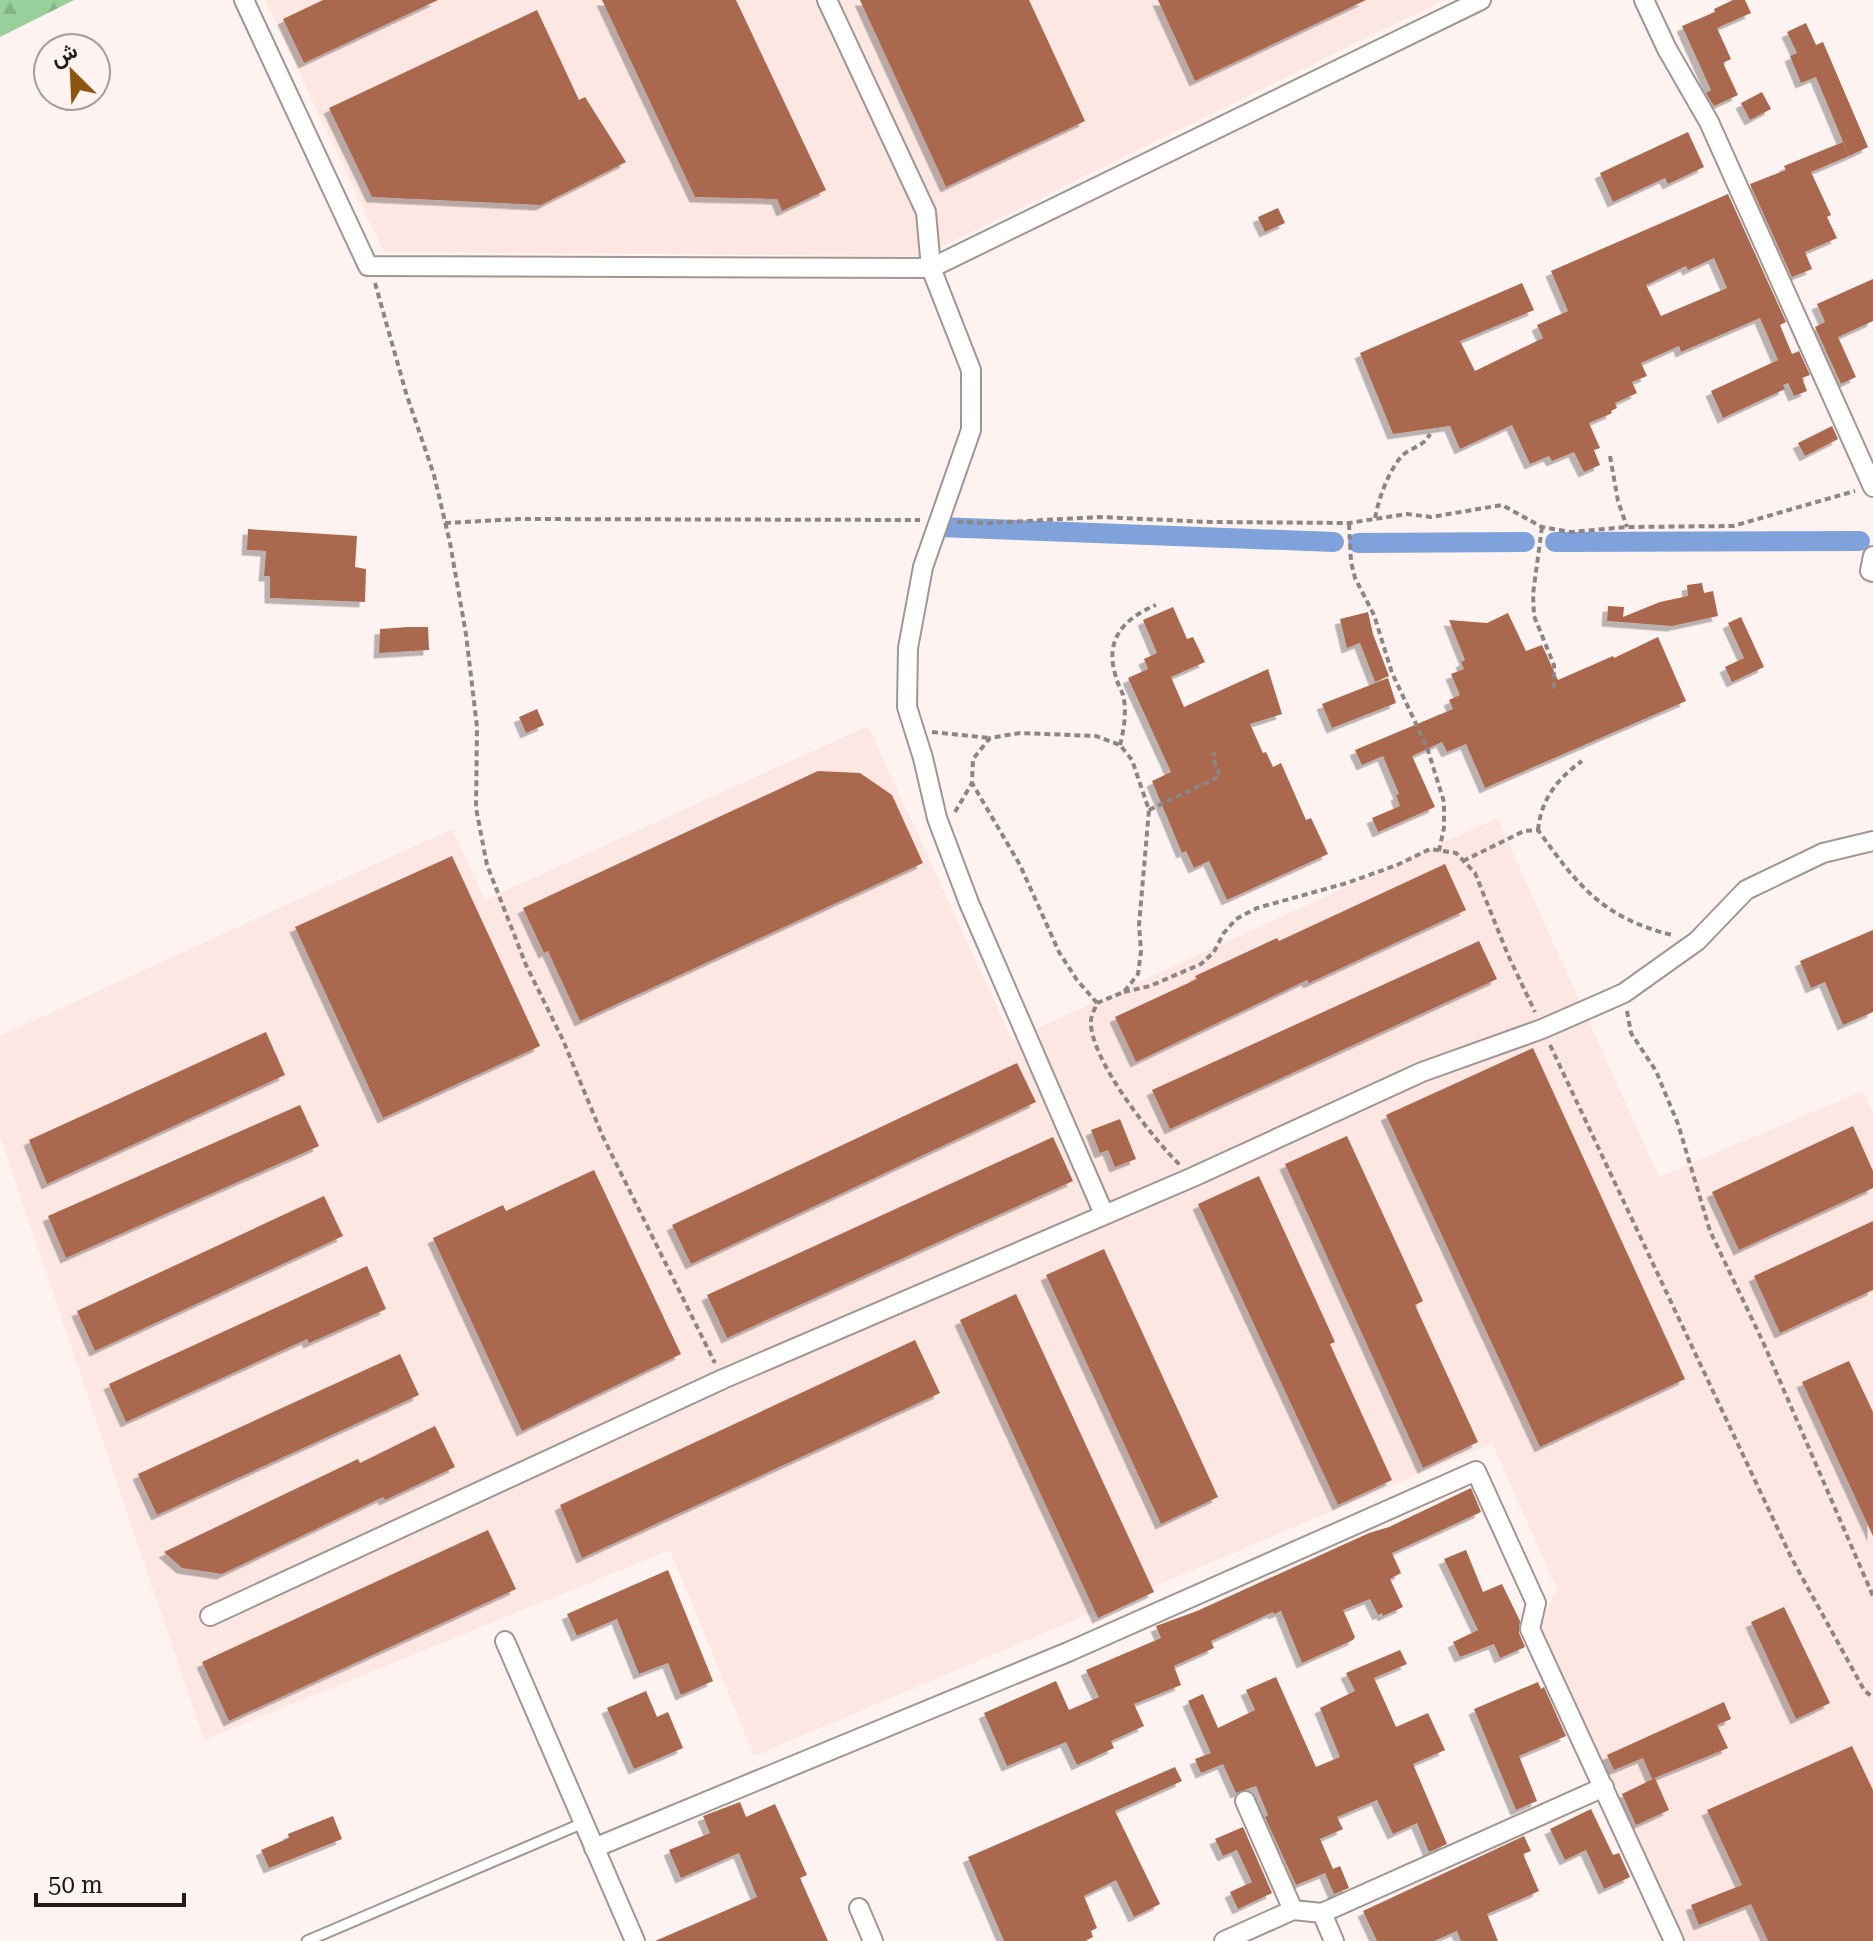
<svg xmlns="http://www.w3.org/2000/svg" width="1873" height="1941" font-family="'Roboto Serif',Vazirmatn,serif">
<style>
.industrial{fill:#fce7e2}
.forest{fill:url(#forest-firs)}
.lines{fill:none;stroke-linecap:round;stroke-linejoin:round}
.canal{stroke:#7fa2dc;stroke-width:20}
.building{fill:#aa684f;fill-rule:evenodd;filter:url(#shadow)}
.service-casing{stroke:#a09693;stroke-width:13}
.minor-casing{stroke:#a09693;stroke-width:22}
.path{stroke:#8d8684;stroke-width:4;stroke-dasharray:6 4;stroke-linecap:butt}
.service{stroke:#fff;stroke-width:9}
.minor{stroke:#fff;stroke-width:18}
</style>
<defs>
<pattern id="forest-firs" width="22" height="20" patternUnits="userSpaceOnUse" patternTransform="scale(2)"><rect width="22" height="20" fill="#98d09c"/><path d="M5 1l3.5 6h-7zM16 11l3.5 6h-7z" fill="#83b286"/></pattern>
<filter id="shadow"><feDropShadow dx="-5.5" dy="5.5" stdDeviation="0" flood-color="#0004"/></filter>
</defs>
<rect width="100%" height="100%" fill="#fef3f0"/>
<g class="industrial">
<path d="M265,0H1444L922,256L384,252Z"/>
<path d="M868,726L1012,1040L1497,818L1659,1177L1863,1091L1873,1114V1941H1678L1537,1632L1557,1589L1492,1443L754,1756L670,1550L204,1740L0,1136V1036L452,829L485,900Z"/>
</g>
<path class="forest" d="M0,0H74L0,37Z"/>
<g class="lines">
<g class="canal">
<path d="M939,527L1334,542"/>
<path d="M1555,542L1860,541"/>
<path d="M1358,543L1525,542"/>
</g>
</g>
<g class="building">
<path d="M323,0H438L304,63L283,19Z"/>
<path d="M602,0H736L826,190L782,211L777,199L695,197Z"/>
<path d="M860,0H1029L1085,121L946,187Z"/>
<path d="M1158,0H1366L1195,81Z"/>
<path d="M1733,0H1745L1751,13L1717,28L1731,59L1723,63L1738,95L1714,106L1706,93L1711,90L1682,26L1715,12L1714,9Z"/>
<path d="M537,10L579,100L585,97L626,162L541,205L372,197L329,108Z"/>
<path d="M1806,23L1816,45L1823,42L1868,147L1849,156L1816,77L1801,83L1790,56L1797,53L1787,32Z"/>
<path d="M1762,92L1771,109L1750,120L1741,103Z"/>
<path d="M1688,132L1704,167L1668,184L1665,178L1613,202L1600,173Z"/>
<path d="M1843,142L1849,156L1811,172L1831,215L1827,217L1837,238L1805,252L1812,269L1792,277L1750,184L1786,170L1784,166Z"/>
<path d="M1728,194L1786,322L1780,325L1792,354L1799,351L1810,375L1802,378L1807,391L1794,396L1788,383L1783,385L1785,389L1723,418L1711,391L1778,360L1760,318L1681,352L1679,346L1641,363L1647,376L1632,382L1637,393L1615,403L1617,408L1611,411L1612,413L1589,423L1600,448L1594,450L1600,465L1584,472L1574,452L1552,461L1549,456L1530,464L1512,425L1460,449L1450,426L1393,434L1360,353L1522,283L1534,310L1460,341L1475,371L1543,338L1537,325L1568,311L1551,271ZM1714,258L1727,288L1661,316L1646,285L1686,266L1688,270Z"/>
<path d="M1278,208L1285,223L1265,232L1258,217Z"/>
<path d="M1873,279V321L1838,337L1856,377L1841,384L1815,327L1825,322L1817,304Z"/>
<path d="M1832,426L1838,439L1805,456L1798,443Z"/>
<path d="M248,529L357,536L355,567L366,569L365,602L270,598V576H264L266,551L247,550Z"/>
<path d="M1702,583L1704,593L1713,591L1718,616L1672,626L1607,621L1608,606L1624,607L1623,617L1660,602L1688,596L1687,585Z"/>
<path d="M1173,607L1187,639L1193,637L1205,662L1171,677L1184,707L1268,669L1282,714L1250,724L1263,753L1266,752L1273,767L1281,763L1306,820L1311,818L1328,854L1227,900L1209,861L1194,868L1186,851L1182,853L1152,781L1171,772L1128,678L1148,669L1144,659L1157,653L1143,620Z"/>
<path d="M1368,612L1373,634L1389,676L1375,682L1360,643L1347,648L1340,619Z"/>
<path d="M1508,613L1526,651L1542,645L1558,680L1613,656L1614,658L1658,637L1686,701L1485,788L1466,744L1447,752L1442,742L1412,756L1435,807L1378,832L1372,818L1400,806L1396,795L1399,794L1383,756L1362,765L1355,750L1453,709L1449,700L1460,695L1451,674L1464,669L1461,662L1465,660L1449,620L1487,623Z"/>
<path d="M1741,617L1764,667L1732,682L1725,667L1744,658L1728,623Z"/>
<path d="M408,627H428L429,650L379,653L380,629Z"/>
<path d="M1388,678L1396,703L1332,728L1322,704Z"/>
<path d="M537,709L544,725L526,733L519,717Z"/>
<path d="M818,771L860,773L892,795L923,863L580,1021L548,951L544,953L523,908Z"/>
<path d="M452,856L540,1046L383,1118L295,927Z"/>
<path d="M1445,864L1466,910L1309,983L1307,980L1136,1062L1115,1017L1197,979L1195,976L1277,938L1279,941Z"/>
<path d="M1873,930V1012L1843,1025L1825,982L1811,988L1800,961Z"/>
<path d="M1479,941L1497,979L1170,1129L1152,1090Z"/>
<path d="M266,1032L285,1075L47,1184L29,1140Z"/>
<path d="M1533,1048L1685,1379L1540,1447L1386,1115Z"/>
<path d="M1017,1063L1036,1102L691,1264L672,1225Z"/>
<path d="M300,1105L319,1146L66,1258L48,1216Z"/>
<path d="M1120,1119L1136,1159L1115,1167L1108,1150L1100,1153L1091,1130Z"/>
<path d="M1853,1126L1873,1171V1188L1739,1250L1712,1192Z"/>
<path d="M1347,1136L1423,1301L1415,1305L1478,1442L1423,1468L1285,1164Z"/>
<path d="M1053,1137L1073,1181L727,1338L707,1295Z"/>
<path d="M594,1170L681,1354L522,1431L433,1238L503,1205L506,1211Z"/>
<path d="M1259,1176L1335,1342L1330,1344L1392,1480L1338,1505L1198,1204Z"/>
<path d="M324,1196L343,1236L95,1351L77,1311Z"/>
<path d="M1873,1221V1290L1780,1333L1754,1276Z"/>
<path d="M1104,1249L1218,1497L1161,1524L1046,1275Z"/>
<path d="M367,1266L386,1309L309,1343L307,1339L126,1422L109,1384Z"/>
<path d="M1016,1294L1154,1592L1098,1618L960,1320Z"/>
<path d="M915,1340L940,1393L582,1558L560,1505Z"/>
<path d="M400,1354L419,1395L157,1515L138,1474Z"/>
<path d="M1849,1361L1873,1412V1536L1802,1382Z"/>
<path d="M435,1426L455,1467L385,1500L383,1497L222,1574L182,1568L164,1552L358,1459L360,1463Z"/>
<path d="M1471,1488L1481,1512L1392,1553L1401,1573L1390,1579L1403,1607L1383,1616L1382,1613L1378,1615L1370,1599L1343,1610L1355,1637L1353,1640L1302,1663L1281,1611L1274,1614L1273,1612L1211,1641L1214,1648L1174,1666L1181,1685L1134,1704L1144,1726L1111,1741L1114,1748L1077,1765L1066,1742L1007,1766L984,1713L1056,1681L1069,1710L1099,1697L1086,1670L1161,1638L1156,1626L1197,1611L1369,1533L1389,1527Z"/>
<path d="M488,1530L516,1589L229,1721L202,1662Z"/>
<path d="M1466,1550L1483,1592L1502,1584L1520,1621L1519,1633L1525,1647L1500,1658L1494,1644L1460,1657L1453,1642L1478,1630L1444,1559Z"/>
<path d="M668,1570L713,1681L681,1695L668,1663L639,1674L617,1619L577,1636L567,1614Z"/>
<path d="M1784,1607L1830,1703L1796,1719L1751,1622Z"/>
<path d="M1400,1650L1407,1664L1374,1678L1396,1727L1428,1713L1445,1750L1413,1764L1447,1844L1429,1852L1417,1823L1393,1834L1377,1800L1337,1817L1343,1829L1320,1839L1333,1869L1340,1866L1349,1888L1334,1894L1325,1873L1296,1885L1265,1817L1268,1815L1256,1786L1236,1793L1223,1764L1201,1773L1195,1759L1211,1753L1188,1701L1203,1694L1218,1728L1255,1710L1246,1690L1276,1677L1316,1767L1340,1757L1320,1708L1355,1691L1346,1673Z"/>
<path d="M1538,1682L1541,1689L1544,1687L1566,1736L1519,1756L1537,1801L1516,1810L1474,1709Z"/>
<path d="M646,1691L657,1717L668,1712L683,1748L634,1769L607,1708Z"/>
<path d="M1724,1702L1731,1719L1717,1725L1728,1748L1652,1779L1643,1758L1614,1770L1607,1755Z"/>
<path d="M1852,1746L1873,1790V1941H1768L1751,1904L1699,1925L1691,1905L1742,1885L1707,1810Z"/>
<path d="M1175,1767L1182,1781L1115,1811L1160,1904L1134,1917L1116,1880L1084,1896L1097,1928L1091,1931L1093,1937L1085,1941H1004L968,1857Z"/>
<path d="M1655,1778L1669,1810L1636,1825L1622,1794Z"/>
<path d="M740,1802L746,1817L775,1804L807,1875L800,1878L828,1941H655L757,1897L739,1853L681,1878L669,1850L710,1833L703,1816Z"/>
<path d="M1591,1809L1613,1855L1619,1853L1630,1877L1604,1889L1586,1850L1565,1860L1550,1829Z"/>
<path d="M333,1816L342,1839L269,1868L261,1850L289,1838L288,1834Z"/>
<path d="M1243,1827L1272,1893L1238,1909L1230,1892L1252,1882L1237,1850L1223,1856L1215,1839Z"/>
<path d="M1524,1836L1531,1851L1523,1854L1539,1891L1487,1914L1498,1941H1461L1457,1931L1434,1941H1377L1363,1911Z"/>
</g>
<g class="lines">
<defs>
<path id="service" d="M307,1941L583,1823"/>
<g id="minor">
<path d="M244,0L368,266L931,268L1481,0"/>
<path d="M827,0L926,212L931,268L971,370V430L923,567L908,648L907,707L923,758L937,818L969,903L1104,1214"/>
<path d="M1644,0L1667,49L1709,122L1873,487"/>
<path d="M1873,556L1870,571L1873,572"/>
<path d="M210,1616L723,1379L1193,1177L1422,1072L1542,1029L1606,1001L1624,993L1697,941L1746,890L1823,853L1873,841"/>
<path d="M505,1641L635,1941"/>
<path d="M1245,1801L1293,1910L1322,1913L1334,1941"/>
<path d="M594,1848L1068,1652L1476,1471L1536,1603L1530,1629L1674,1941"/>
<path d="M859,1908L873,1941"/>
<path d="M1322,1913L1604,1787"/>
<path d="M1224,1941L1293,1910"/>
</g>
</defs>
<use href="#service" class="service-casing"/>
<use href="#minor" class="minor-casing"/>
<g class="path">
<path d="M375,283L406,393L434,475L450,543L466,634L477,727L476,808L487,865L526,965L563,1040L603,1137L715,1363"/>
<path d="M1610,456L1618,501L1627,527"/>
<path d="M1375,518C1379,498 1387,475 1400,458C1409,447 1423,448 1430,434"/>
<path d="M957,522L989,523L1100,517L1210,522L1349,523L1407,514L1431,517L1502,505L1542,527L1571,532L1627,527L1733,526L1855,491"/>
<path d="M445,523L519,519L920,520"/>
<path d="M1349,524L1351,562L1355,578L1374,615L1392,673L1427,747L1444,802V828L1439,851"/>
<path d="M1542,527L1533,594L1534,616L1554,665V692"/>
<path d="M932,732L990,738"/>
<path d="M1120,745C1124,730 1127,710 1123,695C1121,689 1117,683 1116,677C1104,640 1123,619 1156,605"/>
<path d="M1149,810L1220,776L1213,758L1214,752"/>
<path d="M955,812L972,783"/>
<path d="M1538,830C1541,799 1558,778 1582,761"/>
<path d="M1463,861L1524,831L1538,830C1578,886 1603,918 1672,935"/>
<path d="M1124,992L1150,986L1201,964L1214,952L1223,934L1236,919L1257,908L1347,883L1397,865L1430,849L1456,853L1475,873L1508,955L1535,1012"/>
<path d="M1097,1003L1124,992L1138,974L1141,951L1139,925L1149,810L1132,760L1120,745L1096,736L1020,733L990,738L973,759L972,783L1020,865L1059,952L1077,980L1097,1003C1095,1009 1091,1015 1091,1021C1089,1058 1153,1139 1180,1165"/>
<path d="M1627,1011L1631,1033L1656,1071L1678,1124L1710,1231L1763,1342L1873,1596"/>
<path d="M1550,1045L1792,1559L1864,1690L1873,1698"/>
</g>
<use href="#service" class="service"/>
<use href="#minor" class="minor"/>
</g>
<g transform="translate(72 72) rotate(336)"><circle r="38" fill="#fef3f0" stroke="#a59d9a" stroke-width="2"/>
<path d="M0-6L14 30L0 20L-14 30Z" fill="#8e5510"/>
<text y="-12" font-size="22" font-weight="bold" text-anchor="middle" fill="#1f1c1a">ش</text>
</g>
<path d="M36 1893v12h148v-12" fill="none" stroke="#1f1c1a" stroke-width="4"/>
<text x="48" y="1893" font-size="24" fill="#1f1c1a" stroke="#fef3f0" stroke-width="6" paint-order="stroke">50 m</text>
</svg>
